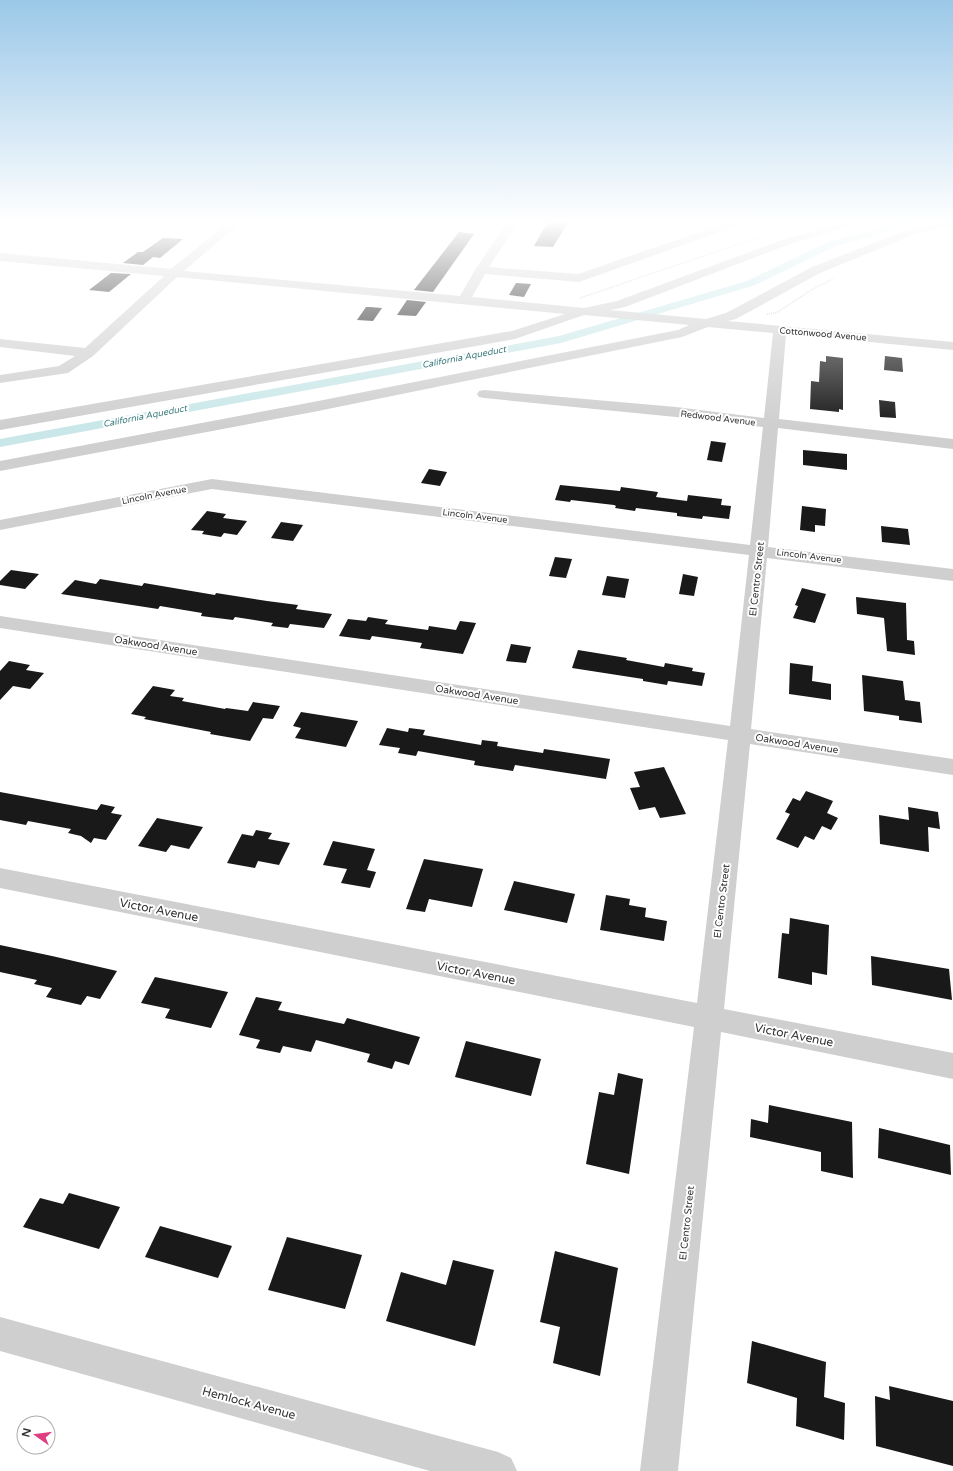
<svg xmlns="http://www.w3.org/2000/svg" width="953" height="1471" font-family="'Varela Round',sans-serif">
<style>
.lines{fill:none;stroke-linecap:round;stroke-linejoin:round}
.canal{fill:#c9e7e8;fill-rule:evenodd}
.building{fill:#191919}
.path{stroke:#c9c9c9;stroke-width:1.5;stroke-dasharray:1 1;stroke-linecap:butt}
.minor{fill:#cfcfcf;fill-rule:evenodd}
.labels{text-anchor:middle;stroke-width:4;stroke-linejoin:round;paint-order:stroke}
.far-street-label{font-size:9px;fill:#323232;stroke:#fff}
.far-water-label{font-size:9px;font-style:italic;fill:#3b7b7e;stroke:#fff}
.street-label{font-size:10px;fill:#323232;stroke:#fff}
.near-street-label{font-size:12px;fill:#323232;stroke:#fff}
</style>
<rect width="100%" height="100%" fill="#fff"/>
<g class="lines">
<path class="canal" d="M904,221H918L916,223L836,246L755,285L561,343L0,447V439L559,336L747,281L828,242Z"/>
</g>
<g class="building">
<path d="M548,221H569L553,247L534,246Z"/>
<path d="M459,232L474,234L433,292L414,290Z"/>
<path d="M163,238L183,239L160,258L153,257L143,265L123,263L138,252H143Z"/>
<path d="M111,273L131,274L109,292L89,290Z"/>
<path d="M516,283L531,284L524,297L509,295Z"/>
<path d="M407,300L426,302L416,316L397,315Z"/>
<path d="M366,307H370L382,308L373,321L357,320Z"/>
<path d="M826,356L843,358V410L839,409V412L810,409L811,381L819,382L820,361L826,362Z"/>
<path d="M885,356L902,358L903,372L884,370Z"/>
<path d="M879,400L895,402L896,418L880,417Z"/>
<path d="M711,441L726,443L722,462L707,460Z"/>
<path d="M803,450L847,454V470L803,465Z"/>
<path d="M429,469L447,472L440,486L421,483Z"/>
<path d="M560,485L620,491L621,487L658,492L656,497L687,501L688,495L722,499L721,505L731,506L729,519L703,516L702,519L677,516V513L636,508L635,511L615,508L616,506L614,505L571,500L570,502L555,500Z"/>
<path d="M802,506L826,509L825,526L815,525V532L800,530Z"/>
<path d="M207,511L226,514L223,518L247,521L237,535L224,533L221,537L202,534L204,531L191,530Z"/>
<path d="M281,522L303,525L293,541L271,538Z"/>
<path d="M881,526L908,529L910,545L882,542Z"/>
<path d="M555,557L572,559L566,578L549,576Z"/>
<path d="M11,570L39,574L25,589L0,585V581Z"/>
<path d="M683,574L698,577L694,596L679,594Z"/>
<path d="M607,576L629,579L625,598L602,595Z"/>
<path d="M100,579L142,586L144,583L215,595L216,593L267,601L298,605L296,609L332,614L324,628L290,624L288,628L271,626L273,623L235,617L233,620L201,616L202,613L160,606L158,609L61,594L75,580L96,584Z"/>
<path d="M802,588L826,594L815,623L793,618L798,606L795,605Z"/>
<path d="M856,597L906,603L907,640L914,641L915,655L887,651L884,618L857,614Z"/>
<path d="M368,617L388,620L385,624L428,630L429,626L456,630L460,621L476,623L463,654L420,648L422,643L372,636L370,640L339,636L348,619L366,621Z"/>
<path d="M511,644L531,647L526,663L506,661Z"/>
<path d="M578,650L627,658L626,660L664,667L665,663L693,668L692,671L705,673L702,686L668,681L667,685L643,681V679L572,668Z"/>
<path d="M9,661L30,665L26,670L44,673L30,689L13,686L0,700V671Z"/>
<path d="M790,663L813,666L812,681L831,684V700L789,694Z"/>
<path d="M862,675L903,681L905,700L920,702L922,723L899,720V716L864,711Z"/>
<path d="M153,686L175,690L170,696L184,698L182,701L225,709L226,708L248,711L253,702L280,706L273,719L263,718L250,741L210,734L211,732L144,719L146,717L131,714Z"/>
<path d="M301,712L358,721L346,747L295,738L301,728L293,726Z"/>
<path d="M387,728L408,732L409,728L425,730L423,735L481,745L482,740L498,742L497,746L543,753L544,749L610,759L606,779L515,765L513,771L474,765L475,761L418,751L416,756L398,753L400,748L379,745Z"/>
<path d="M664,767L686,814L660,818L655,807L639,810L630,788L640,787L634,772Z"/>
<path d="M806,791L833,801L827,813L838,818L831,830L822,826L814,840L805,836L798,848L776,839L790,814L785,812L793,798L800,801Z"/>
<path d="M0,792L97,810L101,804L115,807L111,813L122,815L106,840L94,838L91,843L81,836L68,833L71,829L28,821L26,825L0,820Z"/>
<path d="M908,807L938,812L940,829L928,827L929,852L880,844L879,815L909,820Z"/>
<path d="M157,818L167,820L203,827L189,849L171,845L166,852L138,846Z"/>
<path d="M256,830L272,833L268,839L290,843L279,865L258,861L255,868L227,863L242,834L253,836Z"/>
<path d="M333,841L375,849L367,870L376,872L370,888L341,883L347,869L323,865Z"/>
<path d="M424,859L483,869L472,907L429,899L425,912L406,909Z"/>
<path d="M514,881L575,894L567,923L504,910Z"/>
<path d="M606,895L630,899L629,905L646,908L645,917L667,921L664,941L600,930Z"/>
<path d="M790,918L829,925L827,975L812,972V985L778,978L782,933L789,934Z"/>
<path d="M0,945L52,956L117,971L100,999L87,996L81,1005L46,997L52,988L34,984L37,980L0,972Z"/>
<path d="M871,956L949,969L952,1000L872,985Z"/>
<path d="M155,977L228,992L211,1028L165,1018L170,1009L141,1003Z"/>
<path d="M256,997L282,1002L278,1010L344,1024L347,1018L420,1037L409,1065L395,1061L392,1069L367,1062L370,1054L316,1040L311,1052L283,1046L280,1053L256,1048L260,1040L239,1035Z"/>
<path d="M466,1041L541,1059L531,1096L455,1077Z"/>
<path d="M618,1073L643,1079L629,1174L586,1164L599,1092L614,1095Z"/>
<path d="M769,1105L852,1122L853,1178L821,1171V1152L750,1137L751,1119L768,1123Z"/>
<path d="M879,1128L950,1145L951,1175L878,1158Z"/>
<path d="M69,1193L120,1207L99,1249L23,1227L40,1198L63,1204Z"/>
<path d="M160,1226L232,1246L218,1278L145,1257Z"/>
<path d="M287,1237L362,1255L345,1309L268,1290Z"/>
<path d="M555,1251L618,1268L600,1376L553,1363L560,1327L540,1322Z"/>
<path d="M453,1260L494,1270L475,1346L386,1321L401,1272L446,1285Z"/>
<path d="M752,1341L826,1362L824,1397L845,1403L844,1440L796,1426L797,1398L747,1383Z"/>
<path d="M889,1386L953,1401V1466L876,1446L875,1396L890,1400Z"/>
</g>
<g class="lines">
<g class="path">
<path d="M580,298L806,221"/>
<path d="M767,314L776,313L813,289L833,279"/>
</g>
<g class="minor">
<path d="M230,221H242L184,271L460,296L475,270L508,221H519L489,267L578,274L731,221H747L745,223L579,282L485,274L472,297L584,308L617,301L782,240L847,221H864L862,223L790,244L625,307L610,310L706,319L726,313L812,267L907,230L945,221H953V225L915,234L820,273L736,319L728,321L953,342V350L786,334L779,419L953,439V449L778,428L768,547L953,569V581L767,558L751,729L953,759V775L750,744L724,1009L953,1053V1079L721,1032L678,1471H640L694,1027L0,888V868L697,1003L728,740L0,628V616L730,726L749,555L212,489L0,530V520L212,479L750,545L763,427L676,417L484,398L479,397L477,394L479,391L484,390L676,407L764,418L773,333L708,327L682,337L313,412L0,471V461L313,402L678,330L689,325L584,315L515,339L0,430V420L512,331L565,314L177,277L93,356L68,373L0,383V375L59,366L75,356L0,347V339L85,348L164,276L0,261V253L171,269Z"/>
<path d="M0,1317L498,1452L511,1458L517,1471H430L0,1351Z"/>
</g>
</g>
<linearGradient id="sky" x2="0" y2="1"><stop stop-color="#9bc8e8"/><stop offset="0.52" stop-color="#fff"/><stop offset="1" stop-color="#fff" stop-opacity="0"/></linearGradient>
<rect width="953" height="427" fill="url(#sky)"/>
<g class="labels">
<g class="far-street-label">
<text transform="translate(823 334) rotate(5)" y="3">Cottonwood Avenue</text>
<text transform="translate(718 418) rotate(7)" y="3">Redwood Avenue</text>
<text transform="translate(154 495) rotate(-11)" y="3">Lincoln Avenue</text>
<text transform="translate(475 516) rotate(7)" y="3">Lincoln Avenue</text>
<text transform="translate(809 556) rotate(7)" y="3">Lincoln Avenue</text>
</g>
<g class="far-water-label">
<text transform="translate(464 357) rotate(-11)" y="3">California Aqueduct</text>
<text transform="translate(145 416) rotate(-11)" y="3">California Aqueduct</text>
</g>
<g class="street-label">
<text transform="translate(756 579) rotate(-84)" y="4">El Centro Street</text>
<text transform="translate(156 645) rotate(9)" y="4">Oakwood Avenue</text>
<text transform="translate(477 694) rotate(9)" y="4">Oakwood Avenue</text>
<text transform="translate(797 743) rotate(9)" y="4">Oakwood Avenue</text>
<text transform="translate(721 901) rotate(-83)" y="4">El Centro Street</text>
<text transform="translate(686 1223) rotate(-84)" y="4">El Centro Street</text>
</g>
<g class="near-street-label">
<text transform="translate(159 910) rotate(11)" y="4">Victor Avenue</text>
<text transform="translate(476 973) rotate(11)" y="4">Victor Avenue</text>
<text transform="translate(794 1035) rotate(11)" y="4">Victor Avenue</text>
<text transform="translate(249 1403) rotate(15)" y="4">Hemlock Avenue</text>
</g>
</g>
<g transform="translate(36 1435) rotate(284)"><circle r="19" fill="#ffffff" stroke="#adadad"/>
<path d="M0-3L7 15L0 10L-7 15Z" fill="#de3f83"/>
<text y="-6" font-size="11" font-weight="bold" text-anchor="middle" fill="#323232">N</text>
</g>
</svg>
